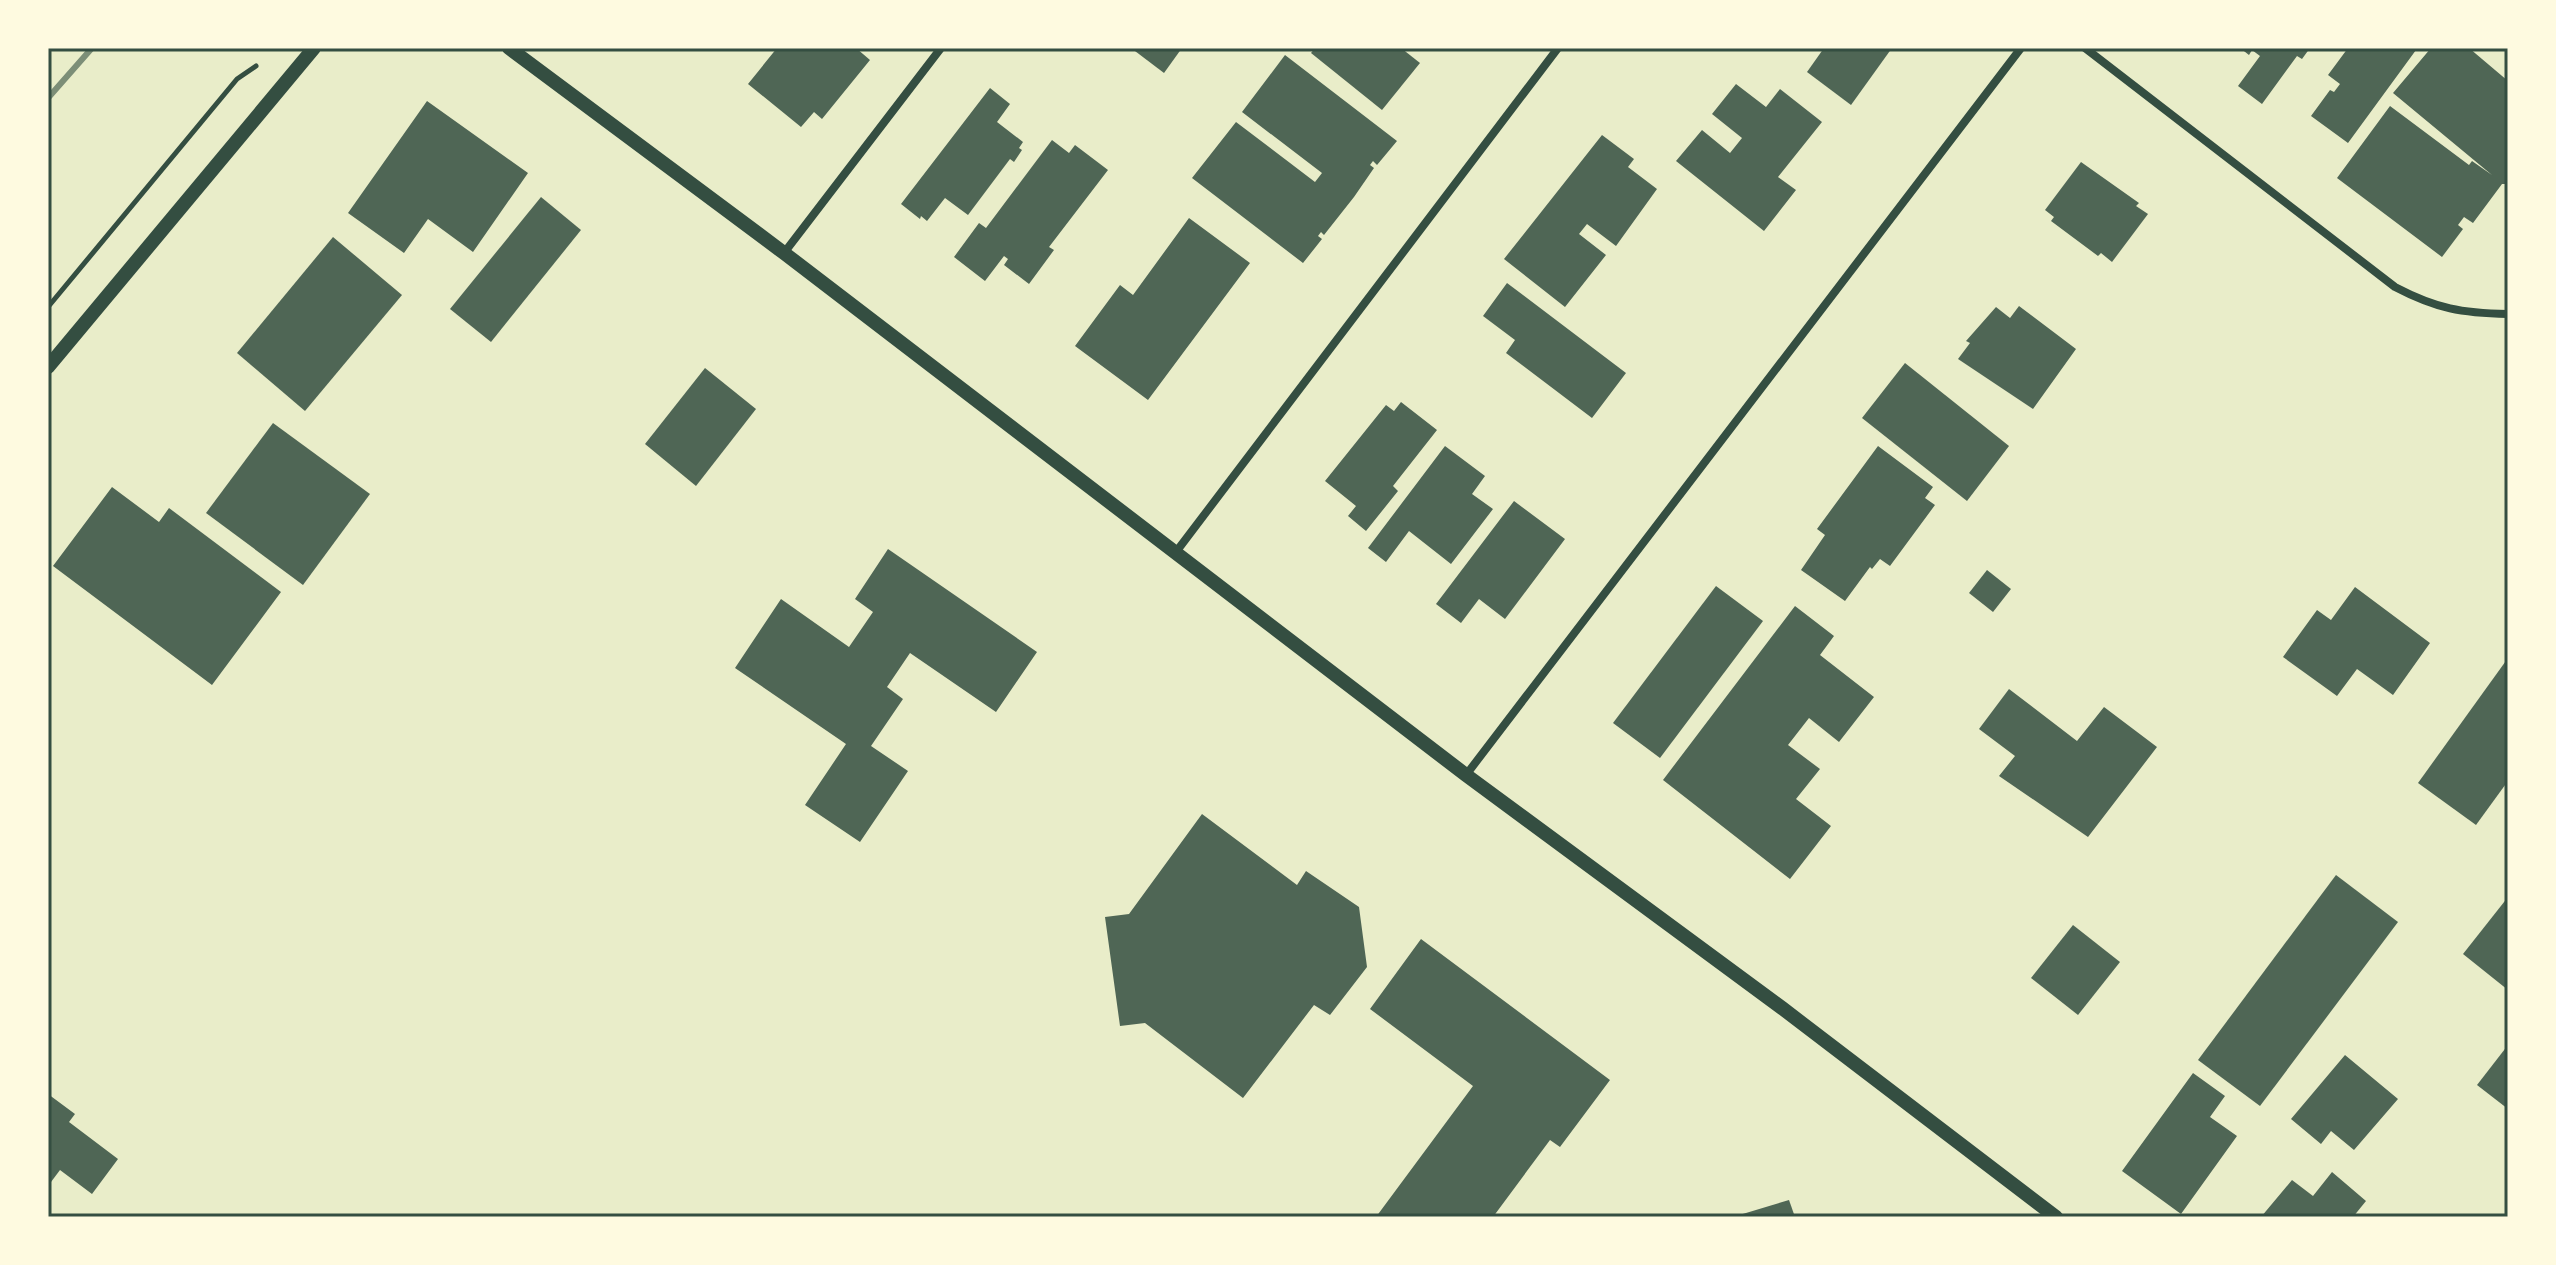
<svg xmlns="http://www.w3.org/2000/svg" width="2556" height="1265" font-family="Ubuntu,sans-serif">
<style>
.building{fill:#4f6655}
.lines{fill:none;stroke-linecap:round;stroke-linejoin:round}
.path{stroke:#344e41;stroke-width:5}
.minor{stroke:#344e41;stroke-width:8}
.tertiary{stroke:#344e41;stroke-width:14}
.rail{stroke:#7c8e77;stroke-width:6}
.neatline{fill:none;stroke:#344e41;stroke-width:3}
</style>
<rect width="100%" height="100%" fill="#e9edc9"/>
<g class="building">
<path d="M777,48H856L870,60L822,119L814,112L801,127L748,84Z"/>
<path d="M1131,48H1182L1164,73Z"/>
<path d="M1315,48H1401L1420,63L1382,110L1311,53Z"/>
<path d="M1824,48H1892L1851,105L1807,72Z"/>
<path d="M2240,48H2310L2302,59L2297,56L2262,104L2238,86L2260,56L2252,50L2249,55Z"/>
<path d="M2348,48L2416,50L2348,143L2311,116L2330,90L2334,92L2340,84L2328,75Z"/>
<path d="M2431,48H2469L2508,81V184H2502L2473,223L2464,217L2458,225L2463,229L2442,257L2337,178L2390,106L2469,165L2472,161L2492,175L2393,93Z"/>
<path d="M1285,55L1397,141L1377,165L1373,161L1370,165L1374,168L1354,197L1324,235L1321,232L1318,236L1322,239L1303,263L1192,178L1236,122L1315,182L1322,173L1242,112Z"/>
<path d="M1736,84L1766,107L1780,89L1822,122L1778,177L1796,190L1764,231L1676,161L1702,130L1730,153L1742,138L1712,114Z"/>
<path d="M990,88L1010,104L997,122L1023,142L1019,148L1022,150L1014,162L1010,159L968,215L945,198L927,221L921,216L920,219L901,204Z"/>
<path d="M427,101L528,173L473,252L428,219L404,253L348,213Z"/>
<path d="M1602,135L1634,159L1628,167L1657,189L1616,246L1587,224L1579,234L1606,255L1565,307L1504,259Z"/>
<path d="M1052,140L1069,153L1075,145L1108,170L1049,247L1054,250L1029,284L1004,265L1008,259L1004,256L985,281L954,257L979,223L986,228Z"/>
<path d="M2081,162L2139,203L2136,206L2148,214L2112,262L2101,253L2098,256L2051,221L2054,217L2045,210Z"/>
<path d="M541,197L581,230L491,342L450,309Z"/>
<path d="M1189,218L1250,263L1148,400L1075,346L1120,285L1133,295Z"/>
<path d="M333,237L402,295L305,411L237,353Z"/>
<path d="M1507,283L1626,373L1592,418L1506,353L1515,340L1483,316Z"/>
<path d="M2019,306L2076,349L2033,409L1958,359L1970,343L1966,341L1996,307L2010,318Z"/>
<path d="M1905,363L2009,446L1967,501L1862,418Z"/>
<path d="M705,368L756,409L696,486L645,444Z"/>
<path d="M1401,402L1437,430L1393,486L1398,491L1366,531L1348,516L1356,506L1325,481L1386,405L1394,411Z"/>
<path d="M273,423L370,494L303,585L206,513Z"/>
<path d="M1445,446L1485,476L1472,494L1493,509L1451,564L1409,531L1386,562L1368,548Z"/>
<path d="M1878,446L1933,487L1925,498L1935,505L1890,566L1880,559L1872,569L1870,567L1845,601L1801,570L1825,535L1817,529Z"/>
<path d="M112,487L159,522L169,508L281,592L212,685L53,566Z"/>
<path d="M1514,501L1565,539L1505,619L1479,599L1461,623L1436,604Z"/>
<path d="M888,549L1037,652L996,712L910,653L887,687L903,699L871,746L908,771L860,842L805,805L846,744L735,668L781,599L849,647L873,612L855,599Z"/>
<path d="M1987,570L2011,589L1993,612L1969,593Z"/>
<path d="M1716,586L1763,621L1660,758L1613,723Z"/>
<path d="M2355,587L2430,643L2393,695L2357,669L2337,696L2283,657L2317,610L2331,620Z"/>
<path d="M1795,606L1834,636L1820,655L1874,697L1839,742L1809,718L1788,745L1820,769L1796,799L1831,826L1790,879L1663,780Z"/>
<path d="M2508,658V781L2476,825L2418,783Z"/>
<path d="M2009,689L2077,741L2104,707L2157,747L2088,837L1999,776L2015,756L1979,729Z"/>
<path d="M1202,814L1297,885L1306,871L1359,907L1367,967L1330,1015L1314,1005L1243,1098L1145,1023L1120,1026L1105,917L1129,914Z"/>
<path d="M2336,875L2398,922L2260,1106L2198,1060Z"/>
<path d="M2508,897V990L2463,954Z"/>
<path d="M2073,925L2120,962L2078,1015L2031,978Z"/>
<path d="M1421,939L1610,1080L1560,1147L1550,1140L1493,1217H1376L1473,1086L1370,1009Z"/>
<path d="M2508,1045V1109L2477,1085Z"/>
<path d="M2345,1055L2398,1099L2354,1150L2331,1131L2321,1144L2291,1119Z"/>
<path d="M2193,1073L2225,1096L2210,1117L2237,1136L2181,1214L2122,1171Z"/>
<path d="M48,1094L75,1114L69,1122L118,1159L92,1194L60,1170L48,1186Z"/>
<path d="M2332,1172L2366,1201L2353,1217H2261L2292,1180L2313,1196Z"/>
<path d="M1789,1200L1795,1217H1736V1216Z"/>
</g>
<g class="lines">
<path class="path" d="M48,307L237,79L256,66"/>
<g class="minor">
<path d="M2085,48L2395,287C2437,309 2462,313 2508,314"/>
<path d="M784,253L941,48"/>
<path d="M1176,552L1558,48"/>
<path d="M1466,775L2021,48"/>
</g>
<g class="tertiary">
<path d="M509,48L784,253L1466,775L1782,1008L2056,1217"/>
<path d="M48,367L314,48"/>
</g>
<path class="rail" d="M48,98L92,48"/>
</g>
<rect width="2556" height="1265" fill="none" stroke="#fefae0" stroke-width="100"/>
<rect x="50" y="50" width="2456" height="1165" class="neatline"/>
</svg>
